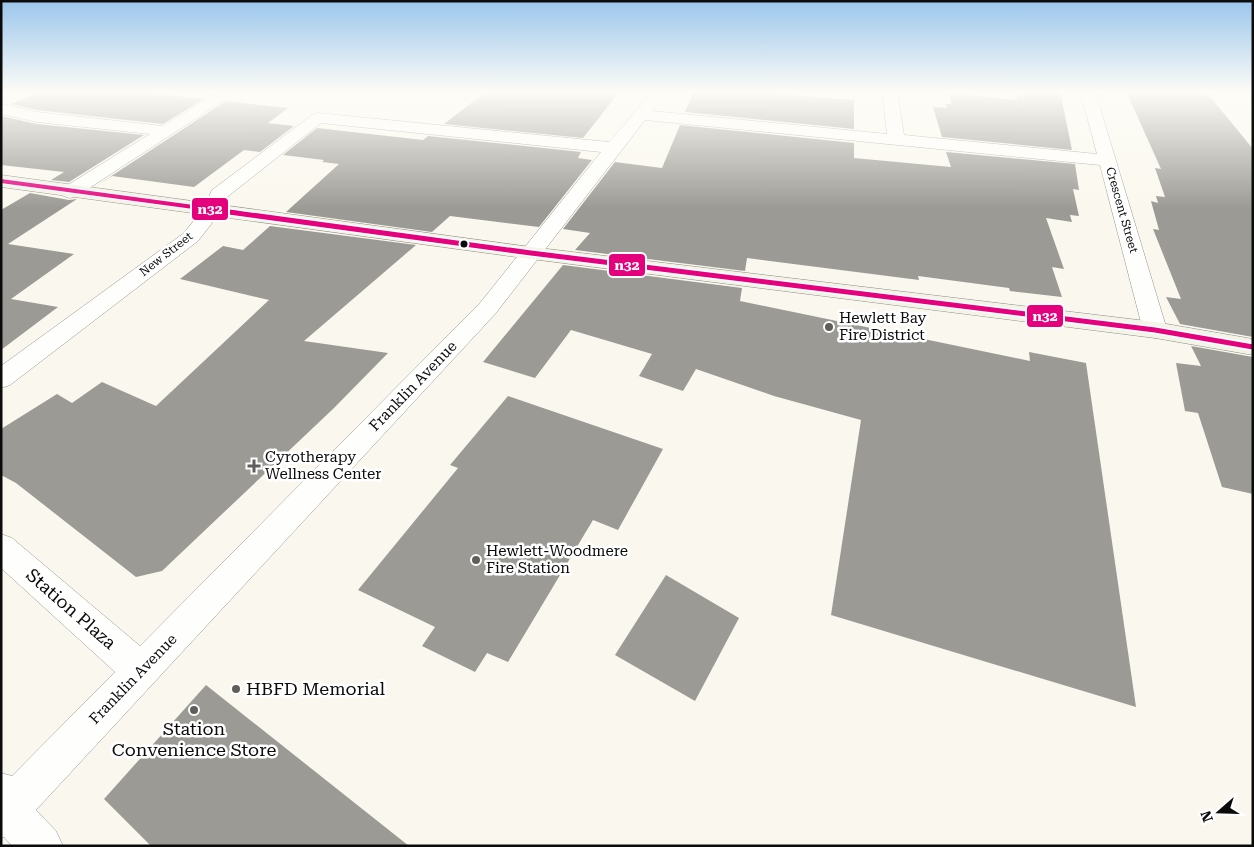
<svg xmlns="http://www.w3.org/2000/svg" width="1254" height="847" font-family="'Roboto Serif',serif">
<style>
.building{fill:#9c9a95}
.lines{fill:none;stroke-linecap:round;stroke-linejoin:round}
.minor-casing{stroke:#93928d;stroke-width:1}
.secondary-casing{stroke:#898884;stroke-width:1}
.minor{fill:#fefefc;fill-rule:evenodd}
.secondary{fill:#f4f3e8;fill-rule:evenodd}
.bus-1-far1-casing{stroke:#fff;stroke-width:6}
.bus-1-casing{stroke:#fff;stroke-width:8}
.bus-1-far1{stroke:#e5007d;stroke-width:4}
.bus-1{stroke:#e5007d;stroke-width:5}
.bus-dot{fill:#0b0b0b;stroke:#fff;stroke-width:2}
.poi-dot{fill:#5f5e5a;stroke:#fff;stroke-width:2}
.labels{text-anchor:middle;stroke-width:5;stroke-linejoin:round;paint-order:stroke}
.far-street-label{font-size:12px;fill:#0b0b0b;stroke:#fff}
.poi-label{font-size:15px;fill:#0b0b0b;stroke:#fff;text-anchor:start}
.street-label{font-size:15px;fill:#0b0b0b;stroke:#fff}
.near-street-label{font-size:18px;fill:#0b0b0b;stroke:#fff}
.near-poi-label{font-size:18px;fill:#0b0b0b;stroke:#fff;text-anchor:start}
.line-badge{stroke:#fff;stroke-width:2}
.badge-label{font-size:14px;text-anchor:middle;font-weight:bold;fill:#fff}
</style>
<rect width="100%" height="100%" fill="#faf8ee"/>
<g class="building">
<path d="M42,91H134L204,99L163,124L37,110L11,104Z"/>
<path d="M487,91H620L583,138L444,124Z"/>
<path d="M694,91H763L762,93L854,100V129L685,112Z"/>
<path d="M1022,91H1060L1072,150L942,137L933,107L947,108L945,104H951L950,93L1017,100L1016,95L1023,96Z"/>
<path d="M1126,91H1171L1208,94L1253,149V337L1180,324L1166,297L1181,299L1153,229L1159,230L1151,201L1158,203L1156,196L1165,197L1155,168L1161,169Z"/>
<path d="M226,101L288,108L268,123L294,126L260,152L244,150L194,187L112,176L96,186Z"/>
<path d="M1,116L37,124L144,135L69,182L51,180L64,172L1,165Z"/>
<path d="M680,125L854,143V158L951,167L946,152L1075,164L1079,190L1073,189L1079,216L1070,215L1072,222L1046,218L1064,269L1052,267L1062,297L1010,291L1009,288L918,276L919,280L747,258L745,271L575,250L590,233L563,229L615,162L662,168Z"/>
<path d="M317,128L423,140L428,136L572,151L581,152L578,158L592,160L539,227L450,216L432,232L286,212L339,164L322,162L324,160L283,155Z"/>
<path d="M30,193L69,200L77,199L8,244L74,254L11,299L58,307L1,350V210Z"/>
<path d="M270,226L416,245L304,341L388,353L334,408L162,571L136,577L16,483L1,475V429L57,394L72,403L102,382L156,406L269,300L180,279L223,246L243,250Z"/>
<path d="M563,265L742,288L740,301L1030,361L1029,352L1086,363L1136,707L831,615L861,420L774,396L696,369L683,391L639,376L652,354L571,330L535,378L483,362Z"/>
<path d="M1191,346L1253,357V494L1222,487L1198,413L1185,411L1176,363L1201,366Z"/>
<path d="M508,396L663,449L618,530L593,520L508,662L487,653L475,672L422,646L435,627L358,590L458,468L450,465Z"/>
<path d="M666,575L739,618L695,701L615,655Z"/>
<path d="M206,685L409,846H151L104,799Z"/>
</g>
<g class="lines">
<defs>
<g id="minor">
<path d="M220,91H238L77,196L70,198L63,196L61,192L63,188L150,134L37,122L1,114V104L37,112L163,126Z"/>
<path d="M653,91H669L652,111L887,134L882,91H897L904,135L1097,154L1080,91H1095L1167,330L1163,335L1155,338L1147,335L1143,330L1100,165L645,120L496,313L36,810L56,831L63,846H12L4,837L1,838V773L12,776L115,672L1,568V534L12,538L140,646L480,303L601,152L321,123L227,197L222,210L198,241L10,385L1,388V366L184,233L203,209L212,190L312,115L318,113L609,142Z"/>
</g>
<path id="secondary" d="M1,175L531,247L1155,322L1253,339V355L1155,338L531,259L1,187Z"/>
</defs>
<use href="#minor" class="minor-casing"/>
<use href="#secondary" class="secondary-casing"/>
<use href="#minor" class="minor"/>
<use href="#secondary" class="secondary"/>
<defs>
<path id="bus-1-far1" d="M1,181L238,213"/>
<path id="bus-1" d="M229,212L531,253L1155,330L1253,347"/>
</defs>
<use href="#bus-1-far1" class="bus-1-far1-casing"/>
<use href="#bus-1" class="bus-1-casing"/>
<use href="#bus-1-far1" class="bus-1-far1"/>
<use href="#bus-1" class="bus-1"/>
</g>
<linearGradient id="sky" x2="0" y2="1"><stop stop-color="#9bc6ec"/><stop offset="0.44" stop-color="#fdfcf7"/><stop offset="1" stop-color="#fdfcf7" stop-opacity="0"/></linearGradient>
<rect width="1254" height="209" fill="url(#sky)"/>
<circle class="bus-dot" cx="464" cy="244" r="4.5"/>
<g class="poi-dot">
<circle cx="829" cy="327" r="5"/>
<path d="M251.5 458.5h5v5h5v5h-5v5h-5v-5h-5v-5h5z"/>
<circle cx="476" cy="560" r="5"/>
<circle cx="236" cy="689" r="5"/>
<circle cx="194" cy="710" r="5"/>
</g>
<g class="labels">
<g class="far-street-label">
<text transform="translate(1122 210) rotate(74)" y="4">Crescent Street</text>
<text transform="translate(166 254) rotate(-38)" y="4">New Street</text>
</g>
<g class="poi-label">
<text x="839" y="323">Hewlett Bay<tspan x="839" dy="17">Fire District</tspan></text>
<text x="265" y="462">Cyrotherapy<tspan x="265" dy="17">Wellness Center</tspan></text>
<text x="486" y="556">Hewlett-Woodmere<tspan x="486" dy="17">Fire Station</tspan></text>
</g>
<g class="street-label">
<text transform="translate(413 386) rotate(-46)" y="5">Franklin Avenue</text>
<text transform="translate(133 679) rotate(-46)" y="5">Franklin Avenue</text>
</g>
<g class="near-street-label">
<text transform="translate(71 609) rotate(41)" y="6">Station Plaza</text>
</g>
<g class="near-poi-label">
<text x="246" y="695">HBFD Memorial</text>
<text x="194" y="735" text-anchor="middle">Station<tspan x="194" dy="21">Convenience Store</tspan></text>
</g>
</g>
<g class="line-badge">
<rect x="191" y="197" width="38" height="24" rx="5" fill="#e5007d"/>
<rect x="608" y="253" width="38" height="24" rx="5" fill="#e5007d"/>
<rect x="1026" y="304" width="38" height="24" rx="5" fill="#e5007d"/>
</g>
<g class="badge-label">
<text x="210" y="214">n32</text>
<text x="627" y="270">n32</text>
<text x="1045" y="321">n32</text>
</g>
<rect width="1254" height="847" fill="none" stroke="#0b0b0b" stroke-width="5"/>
<g transform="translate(1219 812) rotate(250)" stroke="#ffffff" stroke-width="4" paint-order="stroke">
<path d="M0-4L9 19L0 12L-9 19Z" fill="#0b0b0b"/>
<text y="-8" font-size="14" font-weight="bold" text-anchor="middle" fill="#0b0b0b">N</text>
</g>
</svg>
